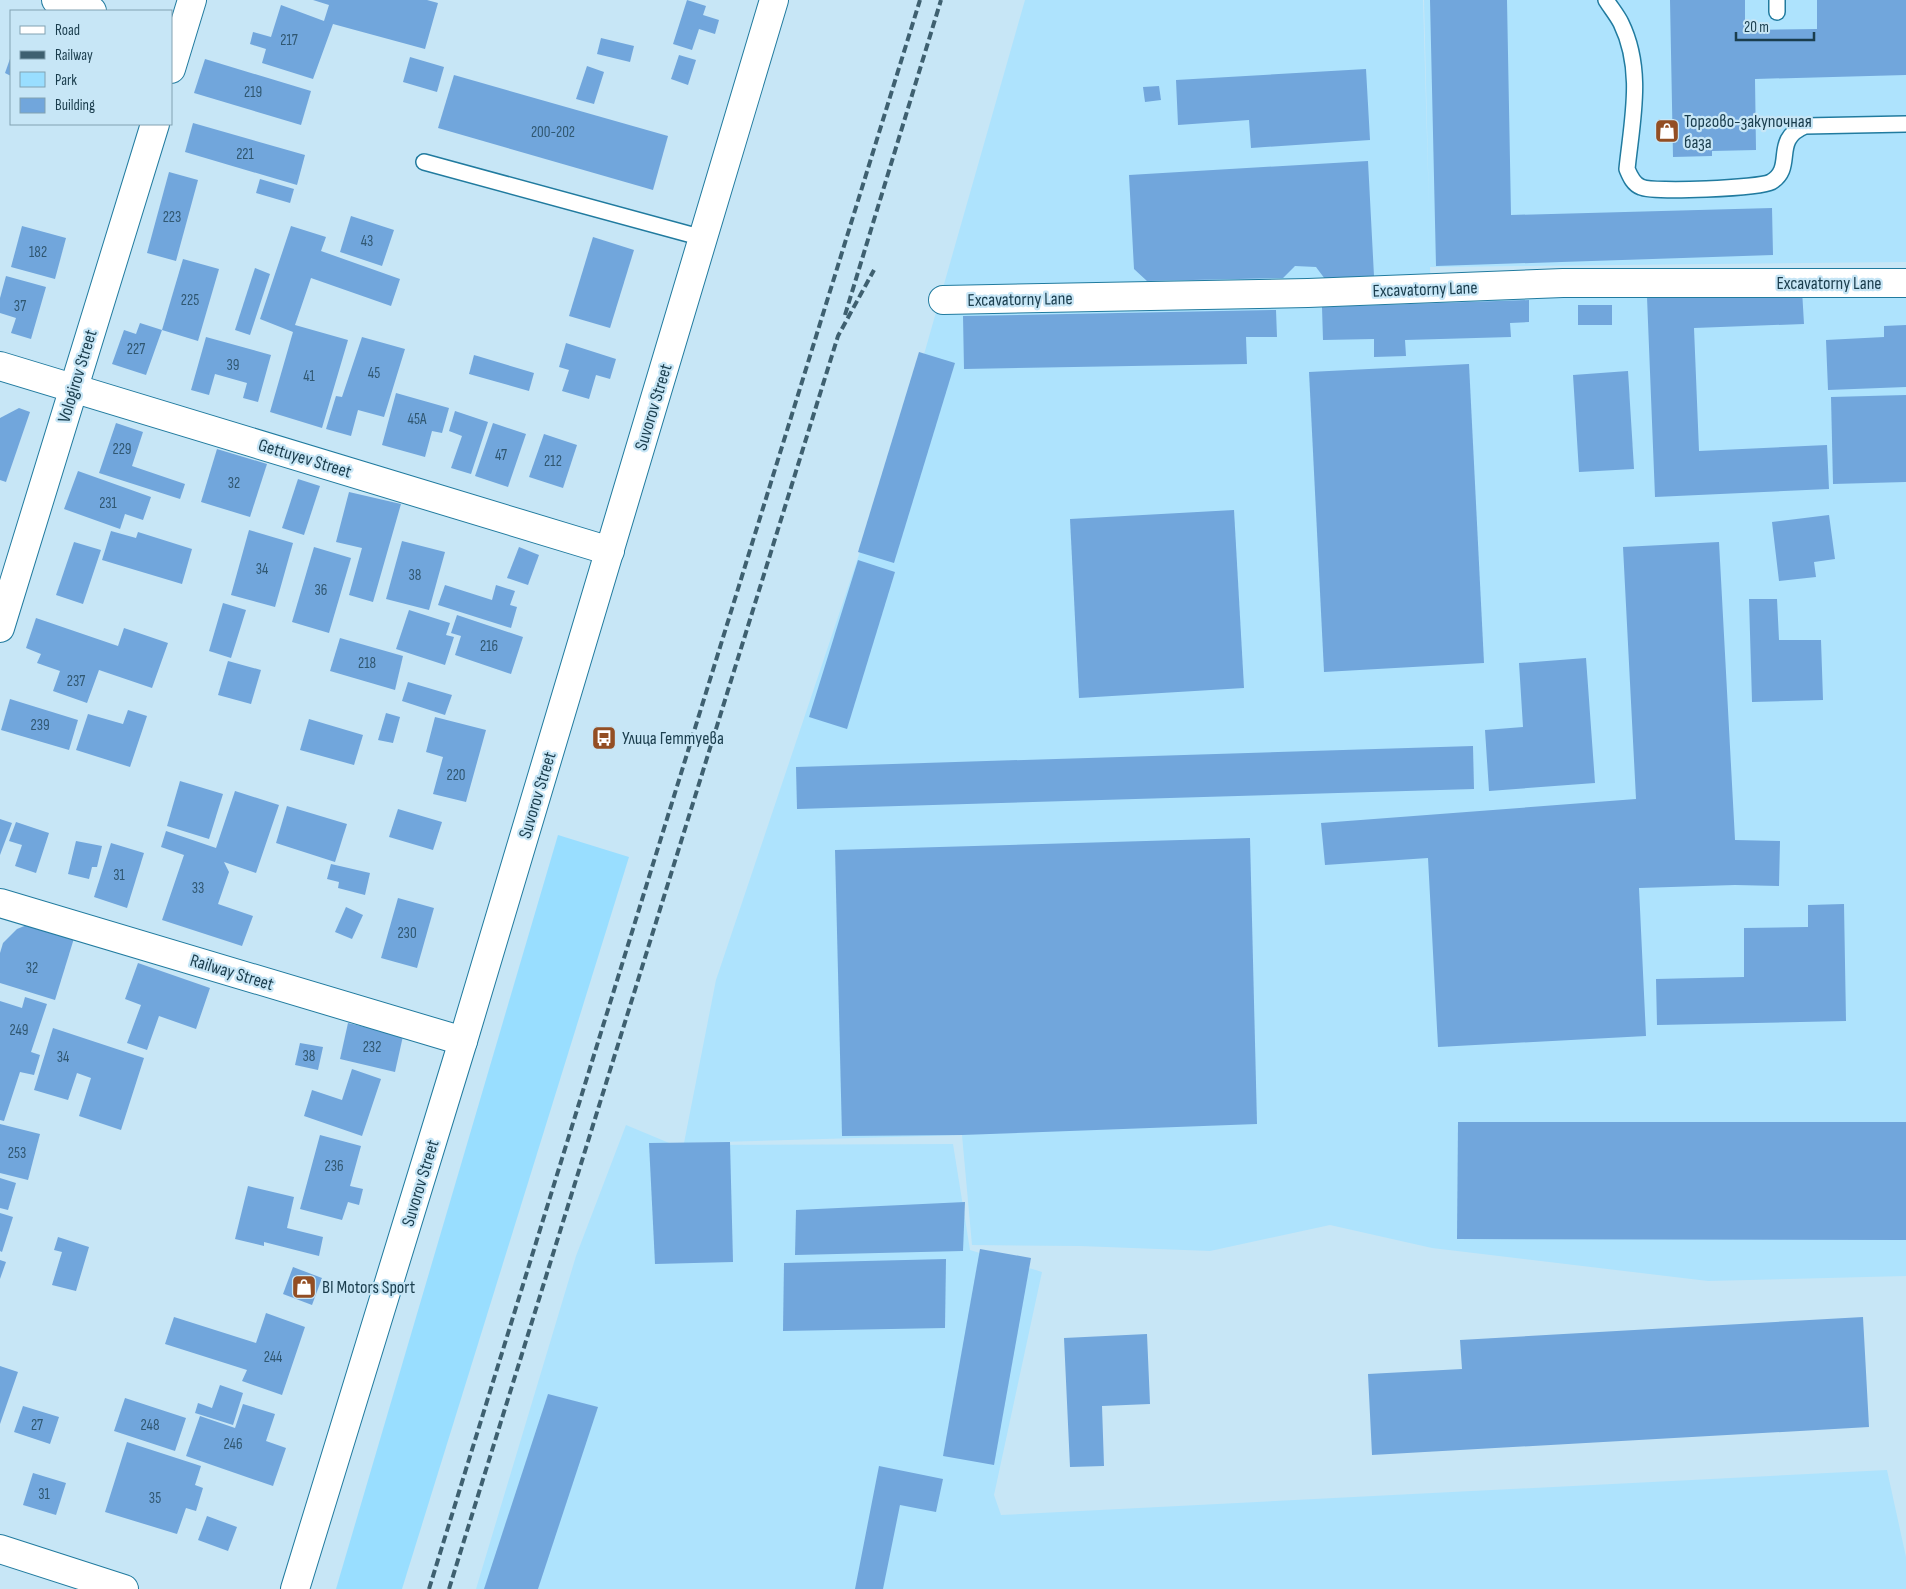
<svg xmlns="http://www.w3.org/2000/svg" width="1906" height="1589" font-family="'Sofia Sans Condensed',sans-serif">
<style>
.built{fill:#aee3fd}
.green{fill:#99deff}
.building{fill:#71a6dc}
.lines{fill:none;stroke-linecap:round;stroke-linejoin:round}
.lane-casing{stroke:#217b9f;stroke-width:18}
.street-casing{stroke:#217b9f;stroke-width:30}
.secondary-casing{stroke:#217b9f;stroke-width:30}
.lane{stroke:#fff;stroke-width:15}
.street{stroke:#fff;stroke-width:28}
.secondary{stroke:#fff;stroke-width:28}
.rail{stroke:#3e6070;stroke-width:4;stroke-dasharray:8 4;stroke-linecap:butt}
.labels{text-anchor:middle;stroke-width:4.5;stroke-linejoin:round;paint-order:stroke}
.number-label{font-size:15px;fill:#305771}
.poi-label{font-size:18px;fill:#1a3d4d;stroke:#c7e6f6;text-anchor:start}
.street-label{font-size:18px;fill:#1a3d4d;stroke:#c7e6f6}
</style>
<rect width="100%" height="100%" fill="#c7e6f6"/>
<g class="built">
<path d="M1025,0H1423L1429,208L1424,0H1906V262L1430,267L1431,299L1906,287V1276L1708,1281L1432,1248L1330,1225L1210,1251L1080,1246L972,1245L962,1135L684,1143L716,980L911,400Z"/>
<path d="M626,1125L674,1145L953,1144L970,1250L1042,1272L994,1495L1001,1515L1887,1470L1906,1557V1589H476L576,1256Z"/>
</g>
<path class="green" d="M558,835L629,857L402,1589H336Z"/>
<g class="building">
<path d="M313,0H427L438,3L425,49L333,24L313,79L262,63L266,49L250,44L253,32L271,37L281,5L324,21L329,5Z"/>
<path d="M687,0L706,6L703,15L719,20L715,34L699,29L692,50L673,44Z"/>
<path d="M1430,0H1507L1511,215L1772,208L1773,255L1436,266Z"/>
<path d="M1670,0H1745V30L1817,29V0H1906V75L1755,79L1756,150L1712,151V156L1673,157Z"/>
<path d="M601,38L634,46L630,62L597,54Z"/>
<path d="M679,55L696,60L688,85L671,79Z"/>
<path d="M11,56V76L5,73Z"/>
<path d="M410,57L444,67L437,92L403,82Z"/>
<path d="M205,59L311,91L301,125L194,93Z"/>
<path d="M587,66L604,72L594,104L576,99Z"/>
<path d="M1366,69L1370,140L1251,148L1249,120L1178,125L1176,80Z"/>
<path d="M454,75L668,136L653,190L438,128Z"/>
<path d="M1159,86L1161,100L1145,102L1143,87Z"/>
<path d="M193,123L305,155L297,185L185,152Z"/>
<path d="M1368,161L1374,276L1325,279L1316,267L1295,266L1283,278L1147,281L1134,269L1129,175Z"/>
<path d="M169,172L198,180L176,261L147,253Z"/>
<path d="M260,179L294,189L290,203L256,193Z"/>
<path d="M351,216L394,230L382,266L340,252Z"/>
<path d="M22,226L66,238L55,279L11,267Z"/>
<path d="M291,226L326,237L321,251L400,279L391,306L311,278L295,325L348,340L322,428L270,412L293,332L260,319Z"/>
<path d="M593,237L634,250L610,328L569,316Z"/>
<path d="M183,259L219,269L198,341L162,330Z"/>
<path d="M255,268L270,274L250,335L235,330Z"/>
<path d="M6,276L46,287L31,339L11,333L16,318L0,313V298Z"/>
<path d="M1802,290L1804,324L1694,328L1699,451L1827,445L1829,489L1655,497L1647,297Z"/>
<path d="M1529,300V322L1510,323L1511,337L1405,340L1406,356L1374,357V339L1323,340L1322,307Z"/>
<rect x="1578" y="305" width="34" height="20"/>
<path d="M1276,310L1277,337H1246L1247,364L964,369L963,316Z"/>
<path d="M140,323L162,330L146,375L112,364L124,330L136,334Z"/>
<path d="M1906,325V387L1828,390L1826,340L1884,337V326Z"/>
<path d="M206,337L271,355L258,402L243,398L247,383L215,374L209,395L191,390Z"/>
<path d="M362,337L405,349L384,417L358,410L351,436L326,429L336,396L342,397Z"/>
<path d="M566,343L616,359L610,379L596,375L589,399L562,391L569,370L559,367Z"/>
<path d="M919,352L955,363L894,563L858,552Z"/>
<path d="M474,355L534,373L529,391L469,374Z"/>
<path d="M1469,364L1484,663L1324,672L1309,372Z"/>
<path d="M1628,371L1634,469L1579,472L1573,375Z"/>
<path d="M396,393L449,408L442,433L432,431L425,457L382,445Z"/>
<path d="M1906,395V482L1833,484L1831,397Z"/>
<path d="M19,408L30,412L6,482L0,480V418Z"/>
<path d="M455,411L488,422L471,474L451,468L462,436L449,431Z"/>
<path d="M116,423L143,432L132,466L185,484L180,499L99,473Z"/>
<path d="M493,423L526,434L508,487L475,476Z"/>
<path d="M544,434L577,445L563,488L529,477Z"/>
<path d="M217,449L267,464L250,517L201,502Z"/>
<path d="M78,471L151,497L143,520L125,514L120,529L64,509Z"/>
<path d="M298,479L320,486L304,535L282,528Z"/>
<path d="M349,492L401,504L373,602L349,595L362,548L336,542Z"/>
<path d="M1234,510L1244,688L1079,698L1070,519Z"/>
<path d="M1829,515L1835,559L1814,562L1816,577L1779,581L1772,522Z"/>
<path d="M249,530L293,543L275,607L231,595Z"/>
<path d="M111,531L136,538L138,532L192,549L182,584L102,560Z"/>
<path d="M402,541L445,552L429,610L386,599Z"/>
<path d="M74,542L101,550L83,604L56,595Z"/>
<path d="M1719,542L1735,840L1780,841L1779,886L1735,885L1639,888L1646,1036L1438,1047L1428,858L1325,865L1321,823L1636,799L1623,547Z"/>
<path d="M314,547L351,558L329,633L292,622Z"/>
<path d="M519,547L539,555L528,585L507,578Z"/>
<path d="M858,560L895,572L847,729L809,717Z"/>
<path d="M445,585L492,600L496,585L515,591L510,605L517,607L511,628L438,605Z"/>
<path d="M1749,599H1777L1779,640H1821L1823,700L1752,702Z"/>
<path d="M223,603L246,610L231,658L209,651Z"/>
<path d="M409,610L450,623L446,635L454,637L445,665L396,649Z"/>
<path d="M457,615L523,637L511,674L455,655L461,636L451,633Z"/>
<path d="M36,618L118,646L124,628L168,643L152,688L99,670L87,703L53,691L60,671L37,663L41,654L26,648Z"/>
<path d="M340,638L403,656L395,690L330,671Z"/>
<path d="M1586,658L1595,783L1489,791L1485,730L1523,727L1519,663Z"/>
<path d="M228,661L261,670L251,704L218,695Z"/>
<path d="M408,682L452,695L445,715L402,701Z"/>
<path d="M10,699L78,720L69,750L1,730Z"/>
<path d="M128,710L147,716L130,767L76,750L88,714L123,724Z"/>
<path d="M386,713L400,717L393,743L378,740Z"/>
<path d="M435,717L486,730L466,802L433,794L443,757L426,752Z"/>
<path d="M309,719L363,735L354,765L300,750Z"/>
<path d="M1473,746L1474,789L797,809L796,767Z"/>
<path d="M180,781L223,794L209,839L167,826Z"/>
<path d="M235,791L279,805L256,873L224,862L229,872L218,904L253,916L242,946L162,920L184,855L161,847L166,831L216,848Z"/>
<path d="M287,806L347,824L335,862L276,843Z"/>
<path d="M398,809L442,822L433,850L389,837Z"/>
<path d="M0,819L12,823L0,855Z"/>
<path d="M16,822L49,833L36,873L15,866L22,845L9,841Z"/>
<path d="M1250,838L1257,1124L962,1135L842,1136L835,850Z"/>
<path d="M76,841L102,846L97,867H92L89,879L68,874Z"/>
<path d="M111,843L144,853L127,908L94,897Z"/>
<path d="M331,864L370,873L365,895L338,888L339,882L327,879Z"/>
<path d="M398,898L434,908L417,968L381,958Z"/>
<path d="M1844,904L1846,1021L1657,1025L1656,979L1744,977V928L1808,927V905Z"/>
<path d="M346,907L363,915L352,939L335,932Z"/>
<path d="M34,922L75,935L55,1000L0,983V953L3,943L17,929Z"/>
<path d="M138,963L210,988L196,1029L159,1016L147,1050L127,1043L141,1005L125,999Z"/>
<path d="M25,997L47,1004L31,1052L40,1055L34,1075L20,1072L4,1121L0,1120V1001L22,1008Z"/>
<path d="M348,1023L403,1036L395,1072L340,1059Z"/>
<path d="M53,1028L144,1058L121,1130L79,1116L91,1078L77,1073L68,1100L34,1090Z"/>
<path d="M300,1043L323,1047L318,1070L295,1065Z"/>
<path d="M352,1069L381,1079L362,1136L304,1116L312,1090L342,1100Z"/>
<path d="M1458,1122H1906V1240L1457,1239Z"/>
<path d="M0,1124L40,1134L28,1180L0,1173Z"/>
<path d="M320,1135L361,1146L350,1186L363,1189L359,1205L348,1202L342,1220L300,1209Z"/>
<path d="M730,1142L733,1262L655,1264L649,1143Z"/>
<path d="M0,1178L16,1183L8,1210L0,1208Z"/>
<path d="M248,1186L294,1197L287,1228L323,1237L319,1256L264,1242V1246L235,1239Z"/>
<path d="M965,1202L963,1251L795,1255L796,1210Z"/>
<path d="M0,1213L13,1217L2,1252L0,1251Z"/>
<path d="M58,1237L89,1247L76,1291L52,1285L62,1252L54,1250Z"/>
<path d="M980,1249L1031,1258L994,1465L943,1456Z"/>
<path d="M946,1259L945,1328L783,1331L784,1263Z"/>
<path d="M0,1260L6,1262L0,1279Z"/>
<path d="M293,1267L322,1278L312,1305L283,1294Z"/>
<path d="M266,1313L305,1327L282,1395L242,1381L247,1370L165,1344L174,1317L256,1343Z"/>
<path d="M1863,1317L1869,1427L1372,1455L1368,1374L1462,1369L1460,1340Z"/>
<path d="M1147,1334L1150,1404L1102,1406L1104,1466L1070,1467L1064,1338Z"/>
<path d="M0,1366L18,1372L0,1424Z"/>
<path d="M220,1385L243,1393L233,1425L195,1413L198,1403L212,1408Z"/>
<path d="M548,1394L598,1407L538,1589H484Z"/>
<path d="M125,1398L186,1418L175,1451L114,1431Z"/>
<path d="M243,1404L275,1414L266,1441L286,1448L273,1486L186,1456L200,1416L235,1428Z"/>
<path d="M23,1406L59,1417L50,1444L14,1432Z"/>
<path d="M127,1442L201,1466L195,1485L203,1488L196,1511L186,1508L177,1534L105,1512Z"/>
<path d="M879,1466L943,1479L936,1512L900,1505L883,1589H855Z"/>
<path d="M33,1473L66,1483L56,1515L23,1505Z"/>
<path d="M207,1516L237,1527L228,1551L198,1540Z"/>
</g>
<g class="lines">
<defs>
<g id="lane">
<path d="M1606,0C1611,8 1617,15 1621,23C1644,70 1632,120 1627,169C1630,176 1633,184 1641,187C1653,193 1760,188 1771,182C1796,167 1771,140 1805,126L1906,124"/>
<path d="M1777,12V0"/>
<path d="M424,162L703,238"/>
</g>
<g id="street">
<path d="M56,0L92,11"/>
<path d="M171,69L192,0"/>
<path d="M943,300L1308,293L1563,283H1906"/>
<path d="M0,366L610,551"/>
<path d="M0,628L155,124"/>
<path d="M0,903L463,1041"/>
<path d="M0,1549L124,1589"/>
</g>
<path id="secondary" d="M295,1589L463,1041L774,0"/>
</defs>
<use href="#lane" class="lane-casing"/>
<use href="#street" class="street-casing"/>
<use href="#secondary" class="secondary-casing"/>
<use href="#lane" class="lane"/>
<use href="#street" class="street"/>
<use href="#secondary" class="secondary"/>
<g class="rail">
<path d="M845,315L941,0"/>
<path d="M429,1589L920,0"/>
<path d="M449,1589L838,336L874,270"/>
</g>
</g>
<defs>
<symbol id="shop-square" viewBox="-11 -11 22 22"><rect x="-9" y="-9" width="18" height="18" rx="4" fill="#934e23" stroke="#c7e6f6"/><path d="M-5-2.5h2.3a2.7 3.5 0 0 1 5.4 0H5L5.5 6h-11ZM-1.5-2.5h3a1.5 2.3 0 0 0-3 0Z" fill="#fff"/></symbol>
<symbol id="bus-square" viewBox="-11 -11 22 22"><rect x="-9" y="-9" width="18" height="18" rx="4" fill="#934e23" stroke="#c7e6f6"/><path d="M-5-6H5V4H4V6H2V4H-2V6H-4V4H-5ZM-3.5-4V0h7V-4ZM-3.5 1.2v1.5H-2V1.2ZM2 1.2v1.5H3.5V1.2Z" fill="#fff"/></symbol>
</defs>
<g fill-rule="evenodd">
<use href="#shop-square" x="1653" y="117" width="28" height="28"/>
<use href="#bus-square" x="590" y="724" width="28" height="28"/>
<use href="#shop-square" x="290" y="1273" width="28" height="28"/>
</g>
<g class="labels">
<g class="number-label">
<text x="289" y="45">217</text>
<text x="253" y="97">219</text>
<text x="553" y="137">200-202</text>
<text x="245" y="159">221</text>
<text x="172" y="222">223</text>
<text x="367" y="246">43</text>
<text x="38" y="257">182</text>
<text x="190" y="305">225</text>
<text x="20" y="311">37</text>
<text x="136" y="354">227</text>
<text x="233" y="370">39</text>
<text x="374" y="378">45</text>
<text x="309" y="381">41</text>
<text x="417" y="424">45А</text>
<text x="122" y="454">229</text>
<text x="501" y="460">47</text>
<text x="553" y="466">212</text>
<text x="234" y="488">32</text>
<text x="108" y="508">231</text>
<text x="262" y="574">34</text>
<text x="415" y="580">38</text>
<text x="321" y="595">36</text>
<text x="489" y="651">216</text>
<text x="367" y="668">218</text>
<text x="76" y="686">237</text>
<text x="40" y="730">239</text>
<text x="456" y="780">220</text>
<text x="119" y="880">31</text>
<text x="198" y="893">33</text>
<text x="407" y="938">230</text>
<text x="32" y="973">32</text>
<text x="19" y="1035">249</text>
<text x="372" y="1052">232</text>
<text x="309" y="1061">38</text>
<text x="63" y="1062">34</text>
<text x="17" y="1158">253</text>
<text x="334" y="1171">236</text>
<text x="273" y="1362">244</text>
<text x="37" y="1430">27</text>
<text x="150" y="1430">248</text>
<text x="233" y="1449">246</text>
<text x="44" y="1499">31</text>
<text x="155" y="1503">35</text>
</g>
<g class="poi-label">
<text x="1684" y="127">Торгово-закупочная<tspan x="1684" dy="21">база</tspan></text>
<text x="622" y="744">Улица Геттуева</text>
<text x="322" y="1293">BI Motors Sport</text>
</g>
<g class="street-label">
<text x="1829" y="289">Excavatorny Lane</text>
<text transform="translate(1425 289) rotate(-2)" y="6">Excavatorny Lane</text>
<text transform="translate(1020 299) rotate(-1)" y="6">Excavatorny Lane</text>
<text transform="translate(77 376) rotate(-73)" y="6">Vologirov Street</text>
<text transform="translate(653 407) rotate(-73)" y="6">Suvorov Street</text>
<text transform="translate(305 458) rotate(17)" y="6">Gettuyev Street</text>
<text transform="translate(537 795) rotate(-73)" y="6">Suvorov Street</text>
<text transform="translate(232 972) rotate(17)" y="6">Railway Street</text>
<text transform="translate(420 1183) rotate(-73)" y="6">Suvorov Street</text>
</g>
</g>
<rect x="10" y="10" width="162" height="115" fill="#c7e6f6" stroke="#82a2b2"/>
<rect x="20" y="26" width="25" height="8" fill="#ffffff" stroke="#82a2b2"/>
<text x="55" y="35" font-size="15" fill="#1a3d4d">Road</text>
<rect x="20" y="51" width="25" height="8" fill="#3e6070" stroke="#82a2b2"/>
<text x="55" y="60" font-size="15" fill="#1a3d4d">Railway</text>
<rect x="20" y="72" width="25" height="15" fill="#99deff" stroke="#82a2b2"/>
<text x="55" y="85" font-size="15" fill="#1a3d4d">Park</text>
<rect x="20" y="98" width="25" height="15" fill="#71a6dc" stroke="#82a2b2"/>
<text x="55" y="110" font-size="15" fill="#1a3d4d">Building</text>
<path d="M1736 32v8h78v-8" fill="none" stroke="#1a3d4d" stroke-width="2.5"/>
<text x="1744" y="32" font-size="15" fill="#1a3d4d" stroke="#c7e6f6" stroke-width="4" paint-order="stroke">20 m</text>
</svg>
